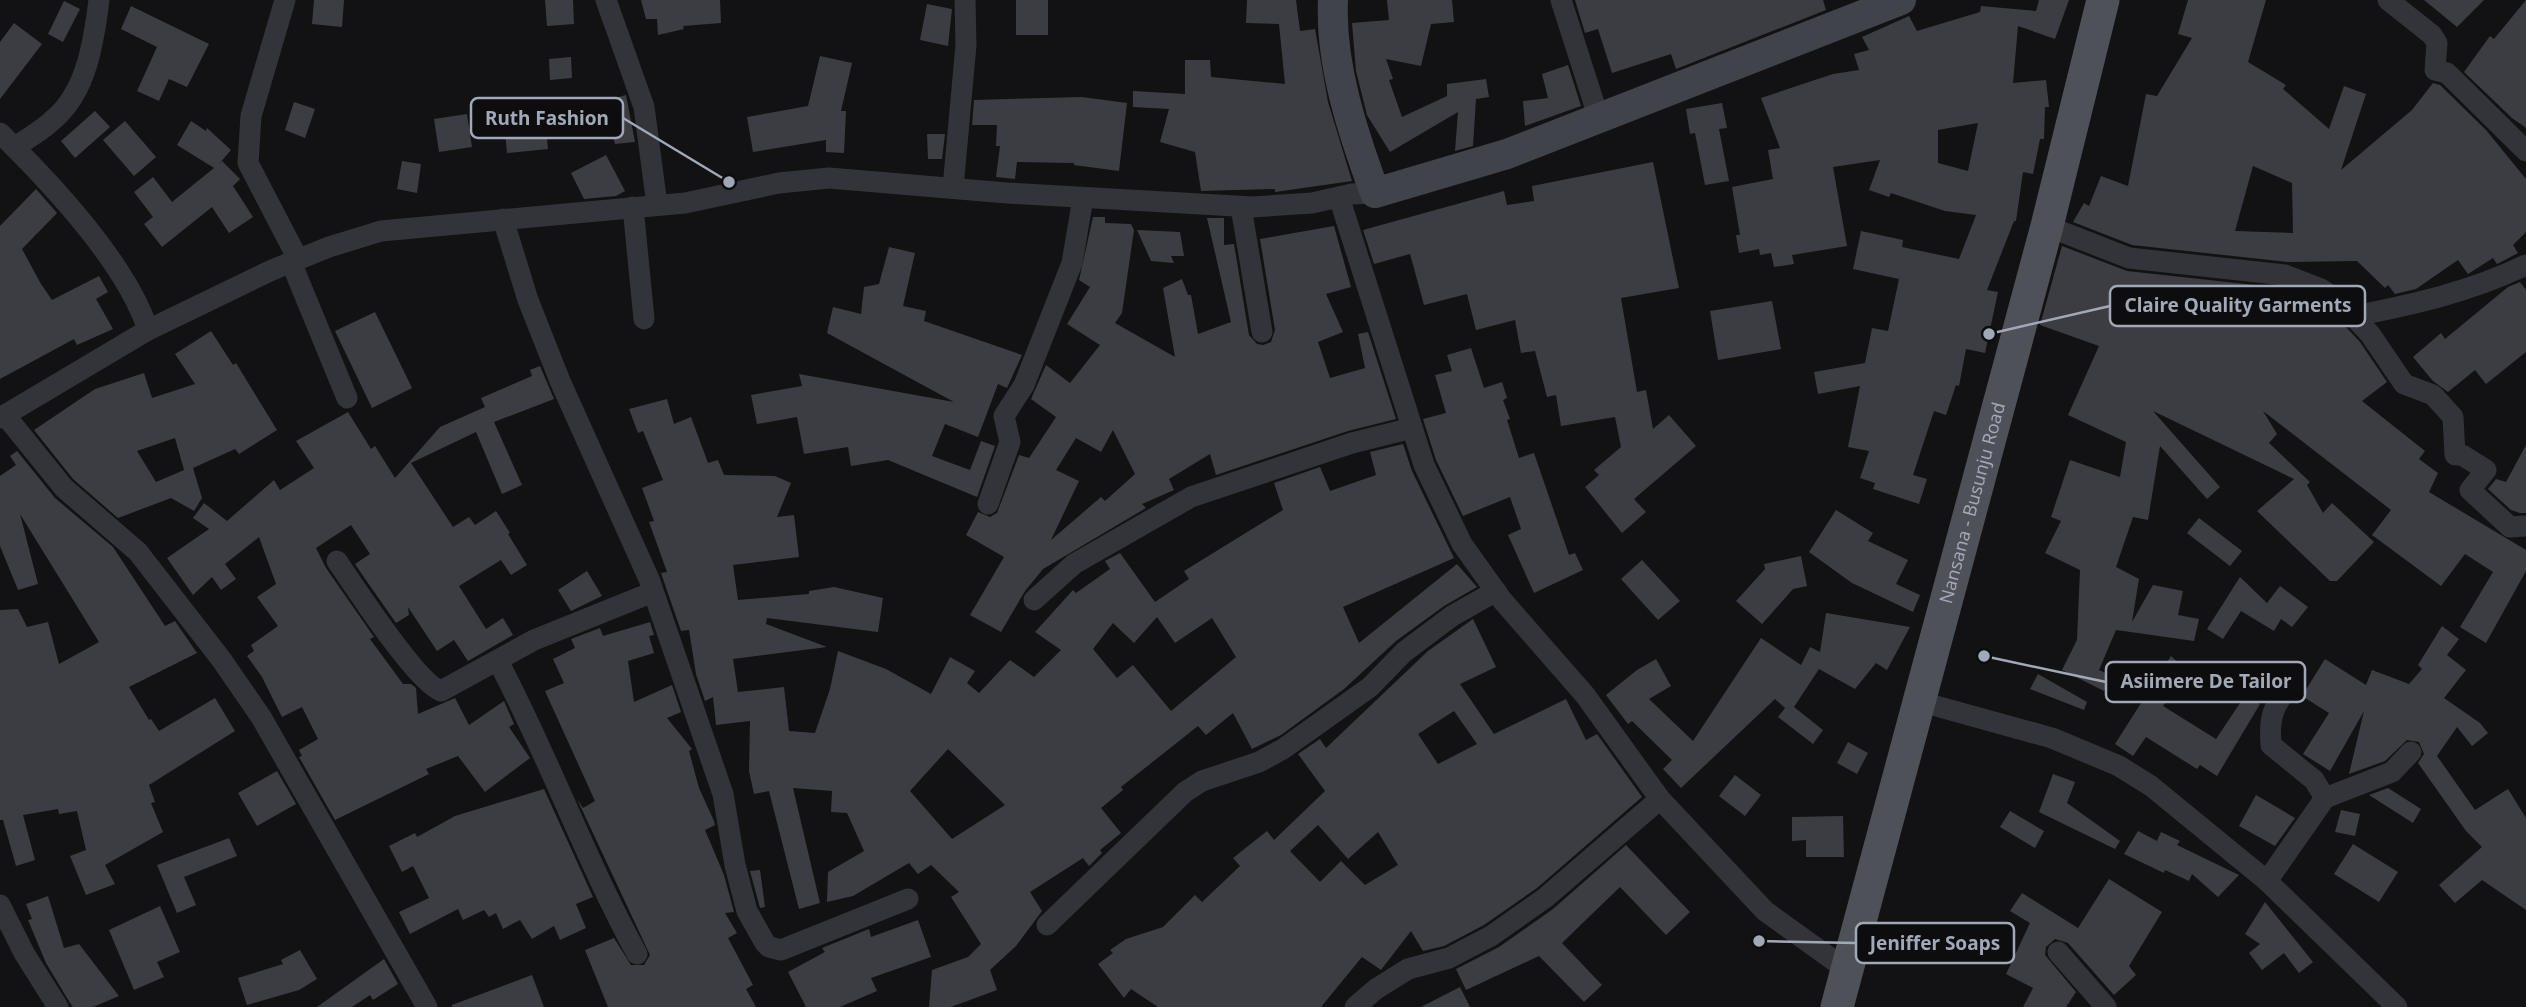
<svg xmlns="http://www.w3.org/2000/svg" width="2526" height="1007" font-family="'Noto Sans',sans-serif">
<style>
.building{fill:#3c3d42;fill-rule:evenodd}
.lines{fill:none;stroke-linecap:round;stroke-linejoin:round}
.street{stroke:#33343a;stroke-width:21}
.secondary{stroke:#41434a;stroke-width:30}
.primary{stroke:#4f5159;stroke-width:33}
.labels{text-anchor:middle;stroke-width:5;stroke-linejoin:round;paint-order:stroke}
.street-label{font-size:18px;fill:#a2a9b6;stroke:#0d0d0f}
.leader{fill:none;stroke:#a2a9b6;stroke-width:2.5}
.callout-dot{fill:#a2a9b6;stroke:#0d0d0f;stroke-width:2.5}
.callout{fill:#0d0d0f;stroke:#a2a9b6;stroke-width:2.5}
.callout-label{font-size:19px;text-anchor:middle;font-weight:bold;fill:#a2a9b6}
</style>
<rect width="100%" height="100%" fill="#121214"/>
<g class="building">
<path d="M314,0H344L342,27L312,24Z"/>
<path d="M545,0H573L574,24L547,26Z"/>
<path d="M641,0H720L721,23L683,26L684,29L658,35L657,19H646Z"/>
<rect x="1016" y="0" width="32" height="35"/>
<path d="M1247,0H1296L1300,31L1315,29L1328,102L1352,181L1275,192V189L1201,191L1195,152L1160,142L1169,109L1133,107V91L1185,94V60H1210L1211,77L1285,84L1279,24L1246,23Z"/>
<path d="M1387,0H1452L1454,22L1431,24L1421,66L1386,59L1393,79L1389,80L1402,117L1447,96V84L1486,79L1489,97L1476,99L1473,146L1455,151L1458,112L1390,152L1367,115L1356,71L1352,23L1389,20Z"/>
<path d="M1575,0H1823L1826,10L1676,69L1671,54L1612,73L1598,29L1585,33Z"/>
<path d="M2039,0H2069L2055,39L2018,26L2013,83L2046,80L2049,107H2045L2044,139H2040L2033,174L2023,172L2016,221H2014L1987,290L1998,292L1985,353L1966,349L1959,386L1956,385L1946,415L1934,411L1913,475L1927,479L1919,504L1873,489L1875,483L1860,478L1869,451L1848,447L1860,386L1818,394L1814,372L1865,363L1872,328L1888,331L1899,279L1853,269L1861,231L1903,240L1902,247L1959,259L1976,215L1945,211L1891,193L1889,197L1869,190L1880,160L1833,167L1847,246L1792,255L1794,264L1774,267L1771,253L1760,255L1759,249L1739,253L1736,235H1740L1732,187L1773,179L1768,150L1780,148L1761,98L1833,74L1859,70L1854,54L1869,50L1862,37L1909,16L1917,31L1980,12L1981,6L2036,11ZM1978,123L1968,171L1938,163V130Z"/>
<path d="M2188,0H2266L2248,62L2286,85L2283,89L2329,129L2344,86L2366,94L2341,170L2412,110L2433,83L2440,85L2486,130L2526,179V232L2513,245L2518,253L2497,264L2493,258L2468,274L2458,260L2416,289L2395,294L2388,285L2385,288L2357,261L2288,262L2132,245L2073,222L2084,203L2089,206L2101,176L2128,186L2146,94L2157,96L2192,38L2178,34ZM2253,166L2292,183L2293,233L2235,231Z"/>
<path d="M2424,0H2484L2457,27Z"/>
<path d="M2526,0V128L2512,118L2464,72L2490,36L2494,39Z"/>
<path d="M64,1L80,9L63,42L48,34Z"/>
<path d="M927,4L952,9L948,46L920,40Z"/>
<path d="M131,6L209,44L187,87L169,79L159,101L137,91L157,47L121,29Z"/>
<path d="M14,23L42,44L0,99V42Z"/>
<path d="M820,56L852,63L841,111H846L844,153L826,152V140L753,152L747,117L808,106Z"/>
<path d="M571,57L572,78L550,80L549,59Z"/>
<path d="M1568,65L1581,106L1525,126L1523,101L1548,98L1542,74Z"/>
<path d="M626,95L635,142L615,144L603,101Z"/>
<path d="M1082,97L1127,103L1119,171L1074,165V163L1017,162L1015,179L996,177L1000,146H996L997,125H972L974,100Z"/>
<path d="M294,102L315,109L305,138L285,130Z"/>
<path d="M1722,103L1727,128L1719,129L1729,181L1705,185L1695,133L1690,134L1686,109Z"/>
<path d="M95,111L110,127L75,158L61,141Z"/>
<path d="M467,114L472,147L439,152L434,119Z"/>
<path d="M125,121L156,157L134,176L103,140Z"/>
<path d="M191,121L206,131L207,128L231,150L219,164L222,161L240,179L233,186L253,217L229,233L212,207L162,247L144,224L153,217L134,192L153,177L172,202L214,168L177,145Z"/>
<path d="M546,128L548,149L507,153L505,132Z"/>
<path d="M927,134H945L942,159H928Z"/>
<path d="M606,155L625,191L616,196L584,199L571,173Z"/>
<path d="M402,161L421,164L417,193L397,189Z"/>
<path d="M1653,162L1679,288L1621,298L1637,392L1646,390L1653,429L1669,415L1696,446L1634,499L1646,512L1622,533L1585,487L1599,475L1594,470L1621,447L1615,417L1561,426L1556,395L1547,397L1535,351L1521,353L1515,320L1476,330L1467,294L1424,305L1410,254L1374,264L1363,230L1504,191L1507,205L1534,201L1532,186Z"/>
<path d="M36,189L57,213L22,249L41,284L52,300L99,276L108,292L96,299L113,329L77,345L74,339L0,379V226Z"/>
<path d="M1093,217H1105V223L1131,224L1134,230L1122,313L1115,323L1175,357L1163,288L1182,279L1188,295H1191L1198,334L1231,322L1207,218H1224V245L1234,244L1249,335L1257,344L1263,345L1271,342L1275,330L1260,239L1334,226L1351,287L1326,294L1343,332L1318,342L1330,378L1365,368L1358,334L1368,332L1396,419L1348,431L1216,475L1210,454L1169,479L1174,490L1142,504L1146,508L1043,569L1025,591L1001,632L970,615L1004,557L966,535L978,512L990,517L997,513L1019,455L1029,458L1056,417L1031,399L1046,365L1070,383L1100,345L1067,324L1090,287L1079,280ZM1113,430L1135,474L1105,501L1101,497L1051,540L1079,481L1056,470L1076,438L1101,452Z"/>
<path d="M1137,230L1180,232L1184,256H1171L1174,263L1151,261Z"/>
<path d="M2062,246L2127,271L2282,288L2330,310L2360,342L2387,382L2362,401L2425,451L2419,459L2438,473L2429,492L2526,550V571L2486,643L2460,627L2493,572L2465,554L2441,586L2372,535L2391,510L2263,411L2277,434L2269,443L2310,482L2307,485L2323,513L2332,503L2374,542L2337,581H2330L2257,511L2294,479L2153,411L2220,487L2207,499L2160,446L2148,520L2133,517L2116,567L2139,579L2132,622L2153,585L2183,591L2178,615L2199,619L2194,641L2116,630L2099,670L2112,676L2104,691L2062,670L2077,640L2080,570L2045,553L2061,521L2051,517L2070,460L2120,477L2126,442L2068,415L2099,346L2040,325Z"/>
<path d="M889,247L915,253L903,306L926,311L924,321L1022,355L1007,388L998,384L978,437L945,424L932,456L970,470L981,441L995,446L977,497L888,460L851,466L848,447L804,454L797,417L757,424L751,395L802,386L799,374L954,402L827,333L833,307L861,314L864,287L879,284Z"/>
<path d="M2520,282L2526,290V352L2486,384L2475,370L2448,392L2433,381L2413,357L2441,333L2445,339L2508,287Z"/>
<path d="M1772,301L1781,349L1718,360L1710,311Z"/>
<path d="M375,312L412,388L372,408L335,331Z"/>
<path d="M211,331L233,365L236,363L277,430L239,454L235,449L193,468L202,498L194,511L171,498L118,518L73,479L34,430L95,389L144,373L152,398L195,384L175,354ZM175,438L184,470L156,482L137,451Z"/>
<path d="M1471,348L1484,388L1502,382L1507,398L1503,400L1510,419L1507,420L1519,458L1534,453L1569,555L1575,553L1583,570L1534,593L1508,535L1521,529L1510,497L1463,516L1436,460L1423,419L1446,413L1435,375L1452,371L1447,355Z"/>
<path d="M540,366L554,399L494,422L522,485L502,494L476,432L411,463L453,527L469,517L475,525L496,511L510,533L508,534L527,565L511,575L501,560L459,586L486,629L503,618L513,635L468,661L454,640L437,651L408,607L409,615L396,623L368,583L355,564L370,554L351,525L316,548L326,568L374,637L370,639L403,684H411L416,688L418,714L455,698L469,725L504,701L514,724L509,727L530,758L485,792L458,756L426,769L429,774L335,820L299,757L302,756L299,750L318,739L302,707L282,717L262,677L247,656L254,651L251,645L278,626L257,597L276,584L259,537L225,564L236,579L221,590L212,577L193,595L167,558L209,529L193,518L204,503L227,521L274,480L280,490L314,468L296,441L348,412L371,449L375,446L395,478L440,427L485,407L481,398L532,376L530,370Z"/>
<path d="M667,399L674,424L691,417L708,463L718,460L724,475L775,476L791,483L777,517L794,515L799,557L733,565L738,600L809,594V591L834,587L883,598L878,632L767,618L766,624L827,647L733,659L738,692L784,687L789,731L815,733L830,689L838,651L886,669L931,694L950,657L975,671L967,683L979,693L1010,660L1034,677L1061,650L1035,632L1073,590L1076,593L1110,569L1105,561L1120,553L1155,602L1189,579L1184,571L1283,510L1274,483L1320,467L1330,491L1376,475L1370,452L1403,444L1412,471L1454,558L1343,607L1359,643L1457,564L1477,587L1444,606L1396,641L1344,689L1281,735L1252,749L1233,713L1206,735L1198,726L1121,787L1123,790L1101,808L1121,833L1100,850L1102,853L1089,866L1083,858L1030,892L1042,911L1016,946L990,970L997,990L951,1007H929L932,970L968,957L981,944L951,897L959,892L931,865L918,874L909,863L853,896L827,902L828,872L864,851L847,813L831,812L832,791L793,788L820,903L799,909L769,791L754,794L749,771L750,721L716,725L713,697L705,701L696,674L689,630L681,631L661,573L667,572L649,522L654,521L642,488L663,480L643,431L638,433L629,409ZM1157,617L1175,643L1212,618L1236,657L1171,711L1133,665L1117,678L1093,649L1113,623L1134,643ZM948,749L1005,805L952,839L910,791Z"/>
<path d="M2526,445V513H2520L2511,510L2488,489L2496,479L2506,482Z"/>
<path d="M17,451L55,498L113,547L165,626L175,621L197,653L129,687L149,720L151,719L159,731L215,698L235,731L149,785L155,802L151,803L163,832L105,865L115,884L86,895L70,856L86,850L77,811L59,814L58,809L23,815L35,860L16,866L3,820H0V610L18,609L27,627L48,622L59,664L99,642L20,514L38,584L18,590L0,546V476L16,465L10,456Z"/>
<path d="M1836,510L1873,533L1868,541L1908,560L1896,584L1920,595L1913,612L1852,583L1809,552Z"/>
<path d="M2199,518L2242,551L2230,566L2187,533Z"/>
<path d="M1801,556L1807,586L1793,589L1762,624L1736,601L1765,569L1764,564Z"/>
<path d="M1642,560L1680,601L1658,620L1621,579Z"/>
<path d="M587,571L602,596L571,611L558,590Z"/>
<path d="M2240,577L2267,603L2280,586L2308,607L2292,627L2281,619L2274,631L2241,611L2223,639L2207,629Z"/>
<path d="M1826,613L1910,627L1887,670L1876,663L1855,689L1819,669L1794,707L1823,730L1813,744L1778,717L1785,708L1775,699L1681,788L1663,769L1672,760L1632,721L1628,724L1606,695L1637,670L1656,659L1671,686L1649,699L1693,741L1761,638L1801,665L1810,647L1820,652Z"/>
<path d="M1473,619L1496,667L1460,684L1494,734L1566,699L1586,740L1597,734L1642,797L1537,888L1484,925L1444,946L1423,951L1411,931L1381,970L1362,957L1321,1007H1158L1131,989L1124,998L1098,964L1113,953L1110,950L1126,939L1163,927L1195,895L1202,902L1240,866L1233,858L1267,831L1274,840L1325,791L1298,754L1320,739L1326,748L1428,651ZM1454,711L1477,744L1438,764L1418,734ZM1318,825L1348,859L1378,832L1398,865L1365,885L1341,861L1320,882L1290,851Z"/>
<path d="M650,622L654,635L649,636L654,653L628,661L634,702L672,685L681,712L667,718L692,749L689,751L699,788L714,821L715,825L705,830L724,875L734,912L725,913L737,933L728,938L753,985L746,989L756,1007H608L585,950L614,938L631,965H644L650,955L577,799L583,808L595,801L545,691L564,683L553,659L575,648L571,639L600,628L603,636Z"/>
<path d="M2442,626L2459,639L2447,655L2466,670L2444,698L2480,723L2488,733L2472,746L2457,727L2437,756L2475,810L2508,789L2526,818V910L2482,880L2455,903L2439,885L2482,847L2466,831L2418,763L2424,754L2419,742L2407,740L2385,761L2349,774L2364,711L2330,771L2303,754L2329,713L2302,696L2325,659L2366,685L2372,670L2409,684L2422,669L2418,665Z"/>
<path d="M2171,656L2185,669L2167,689L2172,692L2163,706L2216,739L2246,694L2260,704L2217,776L2200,765L2197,769L2146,737L2133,756L2115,744Z"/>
<path d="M2038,674L2087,702L2084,710L2030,689Z"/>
<path d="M1848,742L1868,753L1857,774L1837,763Z"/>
<path d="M277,771L296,804L257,826L238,793Z"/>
<path d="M2053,774L2075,782L2067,803L2120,841L2115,849L2039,812Z"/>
<path d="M1735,775L1761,795L1745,816L1719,796Z"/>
<path d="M2388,788L2421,809L2413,823L2369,795Z"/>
<path d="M544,789L593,897L576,904L586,928L560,940L554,926L532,939L520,920L503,929L496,913L489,917L484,910L463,920L458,909L410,934L399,912L429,898L413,866L402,872L389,846L415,833L417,837L455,816Z"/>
<path d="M2256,795L2295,818L2275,846L2239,826Z"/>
<path d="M2341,810L2360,814L2355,836L2335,832Z"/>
<path d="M2010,811L2044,831L2035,848L2000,827Z"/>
<path d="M1843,816L1844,857H1806V840L1792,841V817Z"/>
<path d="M2138,831L2157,841L2161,832L2180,841L2177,845L2239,875L2218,897L2192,874L2189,881L2165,870L2164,873L2124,854Z"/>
<path d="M229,838L237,856L184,877L196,905L177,913L157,865Z"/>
<path d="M2353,844L2398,872L2379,902L2334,874Z"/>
<path d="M1626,845L1690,912L1666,935L1620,887L1562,943L1602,985L1584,1002L1539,956L1466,990L1456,969L1499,947L1553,909Z"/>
<path d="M760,870L765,907L760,908L750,871Z"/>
<path d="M2109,879L2162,912L2129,966L2136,975L2114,995L2068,943L2055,939L2046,947L2045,955L2076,992L2066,1007H2023L2033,988L2006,974L2030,923L2010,911L2022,893L2078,928Z"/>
<path d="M48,896L64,948L79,944L119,996L93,1007H73L70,1003L46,963L28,920L32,919L26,904Z"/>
<path d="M2265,902L2313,962L2299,973L2284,953L2262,970L2249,953L2260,944L2245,934Z"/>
<path d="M160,906L180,952L157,962L164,977L134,990L109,930Z"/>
<path d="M918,920L931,957L871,978L877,991L840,1007H806L788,972L825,952L822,948L869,929L871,937Z"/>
<path d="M300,950L317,979L299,990L247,1005L238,978L283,964L281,960Z"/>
<path d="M384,959L398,984L373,1000L370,995L352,1007H317Z"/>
<path d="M532,975L544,1007H452V1005Z"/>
<path d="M1460,987L1470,1007H1421Z"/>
</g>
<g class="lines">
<g class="street">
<path d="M285,0L251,116L248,163L298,259"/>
<path d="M606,0L644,107L657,205"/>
<path d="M1561,0L1599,119"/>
<path d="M2388,0L2432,35L2437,43L2435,70L2447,73L2526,151"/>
<path d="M0,133C51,183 126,262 148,330"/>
<path d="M15,147C28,138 43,130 54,119C87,91 94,40 99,0"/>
<path d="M953,188L966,45L965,0"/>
<path d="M1339,197L1424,465L1462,544L1502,600L1585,695L1660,799L1765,911L1847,970"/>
<path d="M633,207L644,319"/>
<path d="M1241,207L1262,332"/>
<path d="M503,219L528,300L560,381L649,579L723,794L735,865L747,911L765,943L769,947L781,950L908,899"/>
<path d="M2047,226L2129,258L2285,275L2321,289L2338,300L2370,334L2404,384L2433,395L2453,417L2455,455H2462L2486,470L2470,490L2510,527L2526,526"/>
<path d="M291,262L347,398"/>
<path d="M2355,316C2415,304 2470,292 2526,265"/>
<path d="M5,415L64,488L138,552L221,659L261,717L427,1007"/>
<path d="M0,418L148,330L272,270L329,247L381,231L685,203L779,183L829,178L1007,193L1253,207L1312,203L1352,194L1375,193"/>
<path d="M988,504L1010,442L1004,416L1024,385L1072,263L1083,198"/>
<path d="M337,561C354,586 417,683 441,691L534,640L653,592"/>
<path d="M1034,600L1074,564L1191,497L1352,443L1412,428"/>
<path d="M498,661C549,757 585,859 637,954"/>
<path d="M2290,687C2272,705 2269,720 2271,745L2314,780L2325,798"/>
<path d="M1918,701L2052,738L2119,766L2151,786L2267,881L2397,1007"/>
<path d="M2267,881L2325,798L2392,772L2411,752"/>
<path d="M0,905L24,953L58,1007"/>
<path d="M1047,925L1185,792L1202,781L1259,762L1283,749L1370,687L1404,652L1452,616L1496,591"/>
<path d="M2058,952L2106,1007"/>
<path d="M1355,1007L1376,989L1408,969L1449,958L1491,936L1545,898L1660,799"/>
</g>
<path class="secondary" d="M1333,0C1330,65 1353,133 1375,193L1507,154L1901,0"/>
<path class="primary" id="s1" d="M1837,1007L2047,226L2103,0"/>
</g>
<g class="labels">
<g class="street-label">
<text dy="6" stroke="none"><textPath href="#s1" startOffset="522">Nansana - Busunju Road</textPath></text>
</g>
</g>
<path class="leader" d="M729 182L623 118M1989 334L2110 306M1984 656L2106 682M1759 941L1856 943"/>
<g class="callout-dot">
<circle cx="729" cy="182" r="7"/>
<circle cx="1989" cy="334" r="7"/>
<circle cx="1984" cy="656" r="7"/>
<circle cx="1759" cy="941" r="7"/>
</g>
<g class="callout">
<rect x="471" y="98" width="152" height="40" rx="7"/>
<rect x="2110" y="286" width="255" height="40" rx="7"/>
<rect x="2106" y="662" width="199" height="40" rx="7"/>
<rect x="1856" y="923" width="158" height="40" rx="7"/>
</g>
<g class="callout-label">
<text x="547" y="125">Ruth Fashion</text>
<text x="2238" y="312">Claire Quality Garments</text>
<text x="2206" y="688">Asiimere De Tailor</text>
<text x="1935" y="950">Jeniffer Soaps</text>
</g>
</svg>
